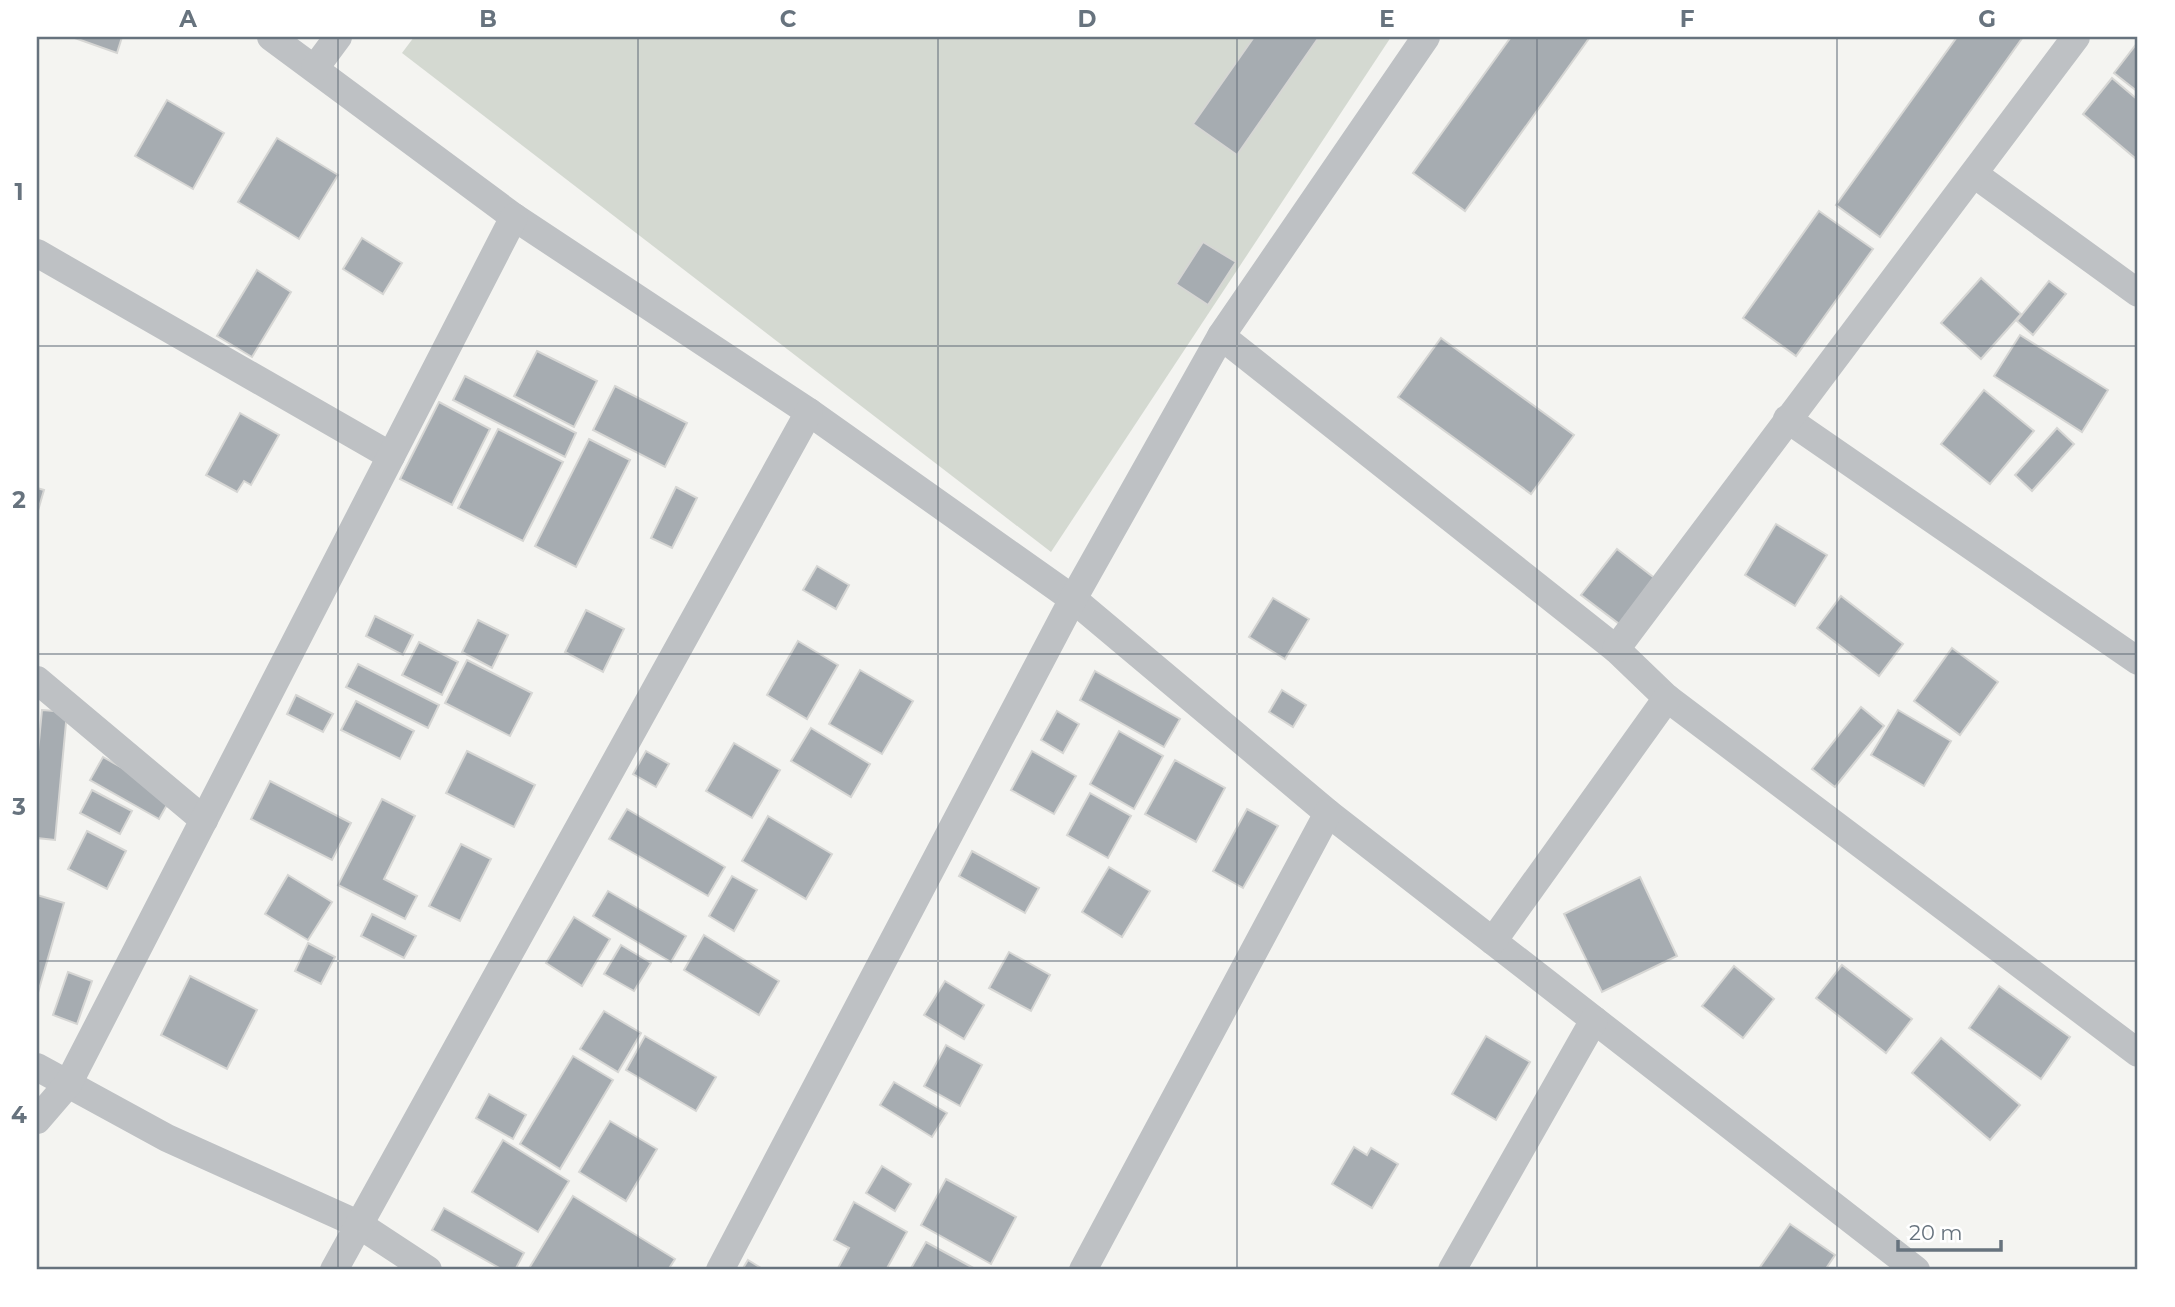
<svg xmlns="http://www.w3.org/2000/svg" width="2175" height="1307" font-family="Montserrat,sans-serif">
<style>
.green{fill:#d4d9d1}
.building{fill:#a6acb1;stroke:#d6d6d4;stroke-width:2}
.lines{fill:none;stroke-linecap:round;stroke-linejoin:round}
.minor{stroke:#bec1c4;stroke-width:28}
.grid{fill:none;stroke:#67737e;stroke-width:2;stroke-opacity:0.55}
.neatline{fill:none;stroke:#67737e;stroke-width:2.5}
.grid-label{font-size:23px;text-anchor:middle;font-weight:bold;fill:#67737e}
</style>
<rect width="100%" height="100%" fill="#f4f4f1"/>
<path class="green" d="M414,37H1391L1051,552L402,53Z"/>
<g class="building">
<path d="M72,37H122L117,53Z"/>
<path d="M1254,37H1319L1237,155L1193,124Z"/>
<path d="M1511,37H1590L1465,211L1413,173Z"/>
<path d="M1957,37H2023L1880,237L1836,205Z"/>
<path d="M2138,42V92L2114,73Z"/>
<path d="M2112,78L2138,100V154L2135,158L2083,114Z"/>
<path d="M167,100L224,133L193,189L135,156Z"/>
<path d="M277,138L338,175L299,239L238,202Z"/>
<path d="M1819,211L1873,249L1796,356L1743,318Z"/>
<path d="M362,238L402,263L383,294L343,269Z"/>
<path d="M1203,242L1236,262L1208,305L1176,284Z"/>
<path d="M257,270L291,292L252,357L217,336Z"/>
<path d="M1981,278L2021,314L1981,359L1941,323Z"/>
<path d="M2049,281L2066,294L2033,335L2017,321Z"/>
<path d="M2020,335L2108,390L2082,432L1994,376Z"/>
<path d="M1441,338L1574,435L1531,494L1398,397Z"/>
<path d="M537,351L597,381L574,427L514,396Z"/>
<path d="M465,376L576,433L565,457L453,400Z"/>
<path d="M615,386L687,423L665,467L593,430Z"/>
<path d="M1984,390L2034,431L1990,484L1941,444Z"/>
<path d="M439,402L490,429L452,505L400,479Z"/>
<path d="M240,413L279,435L251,485L244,481L237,492L206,475Z"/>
<path d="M2057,428L2074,444L2032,491L2015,475Z"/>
<path d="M498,429L563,462L523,541L458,508Z"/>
<path d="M589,439L630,460L576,567L535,546Z"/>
<path d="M676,487L697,498L672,548L651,538Z"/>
<path d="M37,488L44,490L37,514Z"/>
<path d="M1776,524L1827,555L1795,606L1745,575Z"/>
<path d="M1617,549L1657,580L1622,626L1581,595Z"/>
<path d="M817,566L849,585L836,609L803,590Z"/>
<path d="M1841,596L1903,644L1879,676L1817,628Z"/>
<path d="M1273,598L1309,619L1285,659L1249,637Z"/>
<path d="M586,610L624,629L603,672L565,652Z"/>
<path d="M375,616L413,635L403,655L366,636Z"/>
<path d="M478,620L508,635L492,668L462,652Z"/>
<path d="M798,641L838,665L807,719L767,695Z"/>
<path d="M419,642L458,662L442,695L402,675Z"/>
<path d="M1952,648L1998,682L1960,735L1914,701Z"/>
<path d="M467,660L532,693L510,736L445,703Z"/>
<path d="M358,664L439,705L428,728L346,687Z"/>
<path d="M860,670L913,701L882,754L829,724Z"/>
<path d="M1095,671L1180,719L1164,747L1080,700Z"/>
<path d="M1282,690L1306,705L1293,727L1269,712Z"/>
<path d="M296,695L333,714L323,732L287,714Z"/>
<path d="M356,701L414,731L400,759L341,730Z"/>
<path d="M1861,707L1884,726L1835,787L1812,769Z"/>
<path d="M42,710L67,712L55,840L37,838V762Z"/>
<path d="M1898,710L1951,741L1924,786L1871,755Z"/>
<path d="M1057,711L1079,724L1063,753L1041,740Z"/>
<path d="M811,728L870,764L851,797L791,761Z"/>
<path d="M1119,731L1163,756L1134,809L1090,784Z"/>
<path d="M734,743L780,770L752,818L706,791Z"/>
<path d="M467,751L535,785L514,827L446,793Z"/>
<path d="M646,751L669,764L656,787L633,774Z"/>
<path d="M1032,751L1076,776L1054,814L1011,790Z"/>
<path d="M103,757L172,796L159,819L90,780Z"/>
<path d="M1175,760L1225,788L1196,842L1145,814Z"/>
<path d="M270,781L351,823L332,860L251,819Z"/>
<path d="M92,790L132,811L120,834L80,813Z"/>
<path d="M1090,793L1131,816L1108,858L1067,835Z"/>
<path d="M382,799L415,816L384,879L417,896L405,919L338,885Z"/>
<path d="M627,809L725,867L708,896L609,839Z"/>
<path d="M1247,809L1278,826L1243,888L1213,871Z"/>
<path d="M768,816L832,854L806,899L742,861Z"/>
<path d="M87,831L126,851L107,889L68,869Z"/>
<path d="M461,844L491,859L460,921L429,906Z"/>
<path d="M972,851L1039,888L1025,913L959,876Z"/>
<path d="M1109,867L1150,891L1122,937L1082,912Z"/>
<path d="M288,875L332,902L308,940L265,914Z"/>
<path d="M732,876L757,890L734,931L709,916Z"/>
<path d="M1640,877L1677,956L1602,992L1564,914Z"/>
<path d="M608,891L686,936L671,962L593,916Z"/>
<path d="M37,895L64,903L37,996Z"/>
<path d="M372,914L416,936L404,958L361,936Z"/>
<path d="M574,917L610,939L582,986L546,963Z"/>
<path d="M704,935L779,981L759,1015L684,970Z"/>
<path d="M308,943L335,957L321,984L295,971Z"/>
<path d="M621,945L651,963L634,991L604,974Z"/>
<path d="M1009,952L1050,975L1031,1011L989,988Z"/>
<path d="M1842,965L1912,1019L1886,1053L1816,998Z"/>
<path d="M1734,966L1774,999L1743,1038L1702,1006Z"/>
<path d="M68,972L92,981L77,1024L53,1015Z"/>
<path d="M190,976L257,1010L227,1069L161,1035Z"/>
<path d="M945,981L984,1005L964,1039L924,1015Z"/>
<path d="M1999,986L2070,1037L2041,1079L1969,1028Z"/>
<path d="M604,1011L641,1033L618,1072L580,1049Z"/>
<path d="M645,1036L716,1077L696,1111L626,1070Z"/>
<path d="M1486,1036L1530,1062L1496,1120L1452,1094Z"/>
<path d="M1941,1038L2020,1105L1990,1140L1912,1073Z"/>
<path d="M946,1045L982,1065L960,1106L924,1086Z"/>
<path d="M573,1056L613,1080L560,1169L520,1144Z"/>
<path d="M894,1082L947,1113L932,1137L880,1105Z"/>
<path d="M489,1094L526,1115L513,1139L476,1118Z"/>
<path d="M610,1121L657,1149L626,1201L579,1172Z"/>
<path d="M503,1140L569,1181L538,1232L472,1192Z"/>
<path d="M1354,1147L1367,1155L1371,1148L1398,1164L1372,1208L1332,1184Z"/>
<path d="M882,1166L911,1184L895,1211L866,1193Z"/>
<path d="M946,1179L1016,1217L991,1264L921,1225Z"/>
<path d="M573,1196L675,1259L668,1270H528Z"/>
<path d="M854,1202L907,1232L886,1270H837L849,1248L834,1240Z"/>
<path d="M444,1208L524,1253L515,1270H503L432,1230Z"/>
<path d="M1790,1224L1835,1255L1825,1270H1758Z"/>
<path d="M926,1242L977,1270H910Z"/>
<path d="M748,1260L764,1270H742Z"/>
</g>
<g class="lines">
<g class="minor">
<path d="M271,37L514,217L809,412L1073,599L1328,813L1916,1270"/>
<path d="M315,68L338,37"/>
<path d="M1974,174L2138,293"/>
<path d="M37,253L391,456"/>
<path d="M1221,336L1616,649L1667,698L2138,1053"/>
<path d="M1787,419L2138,661"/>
<path d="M1616,649L2076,37"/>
<path d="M37,680L204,820"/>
<path d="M1493,941L1667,698"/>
<path d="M37,1067L167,1138L358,1224L428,1270"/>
<path d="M37,1120L68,1084L514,217"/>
<path d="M334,1270L809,412"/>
<path d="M720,1270L1073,599L1221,336L1426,37"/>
<path d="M1083,1270L1328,813"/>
<path d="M1452,1270L1594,1020"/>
</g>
</g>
<path class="grid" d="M338,37V1270M638,37V1270M938,37V1270M1237,37V1270M1537,37V1270M1837,37V1270M37,346H2138M37,654H2138M37,961H2138"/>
<rect width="2175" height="1307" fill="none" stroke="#ffffff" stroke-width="77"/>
<path d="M1898 1240v10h103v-10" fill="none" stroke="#67737e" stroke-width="3.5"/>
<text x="1909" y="1240" font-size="21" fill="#67737e" stroke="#ffffff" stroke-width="5" paint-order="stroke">20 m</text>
<rect x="38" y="38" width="2098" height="1230" class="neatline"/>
<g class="grid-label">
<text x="188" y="27">A</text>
<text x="488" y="27">B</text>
<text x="788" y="27">C</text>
<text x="1087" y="27">D</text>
<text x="1387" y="27">E</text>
<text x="1687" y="27">F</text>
<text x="1987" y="27">G</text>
<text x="19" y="200">1</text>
<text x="19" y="508">2</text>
<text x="19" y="815">3</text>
<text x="19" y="1123">4</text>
</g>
</svg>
